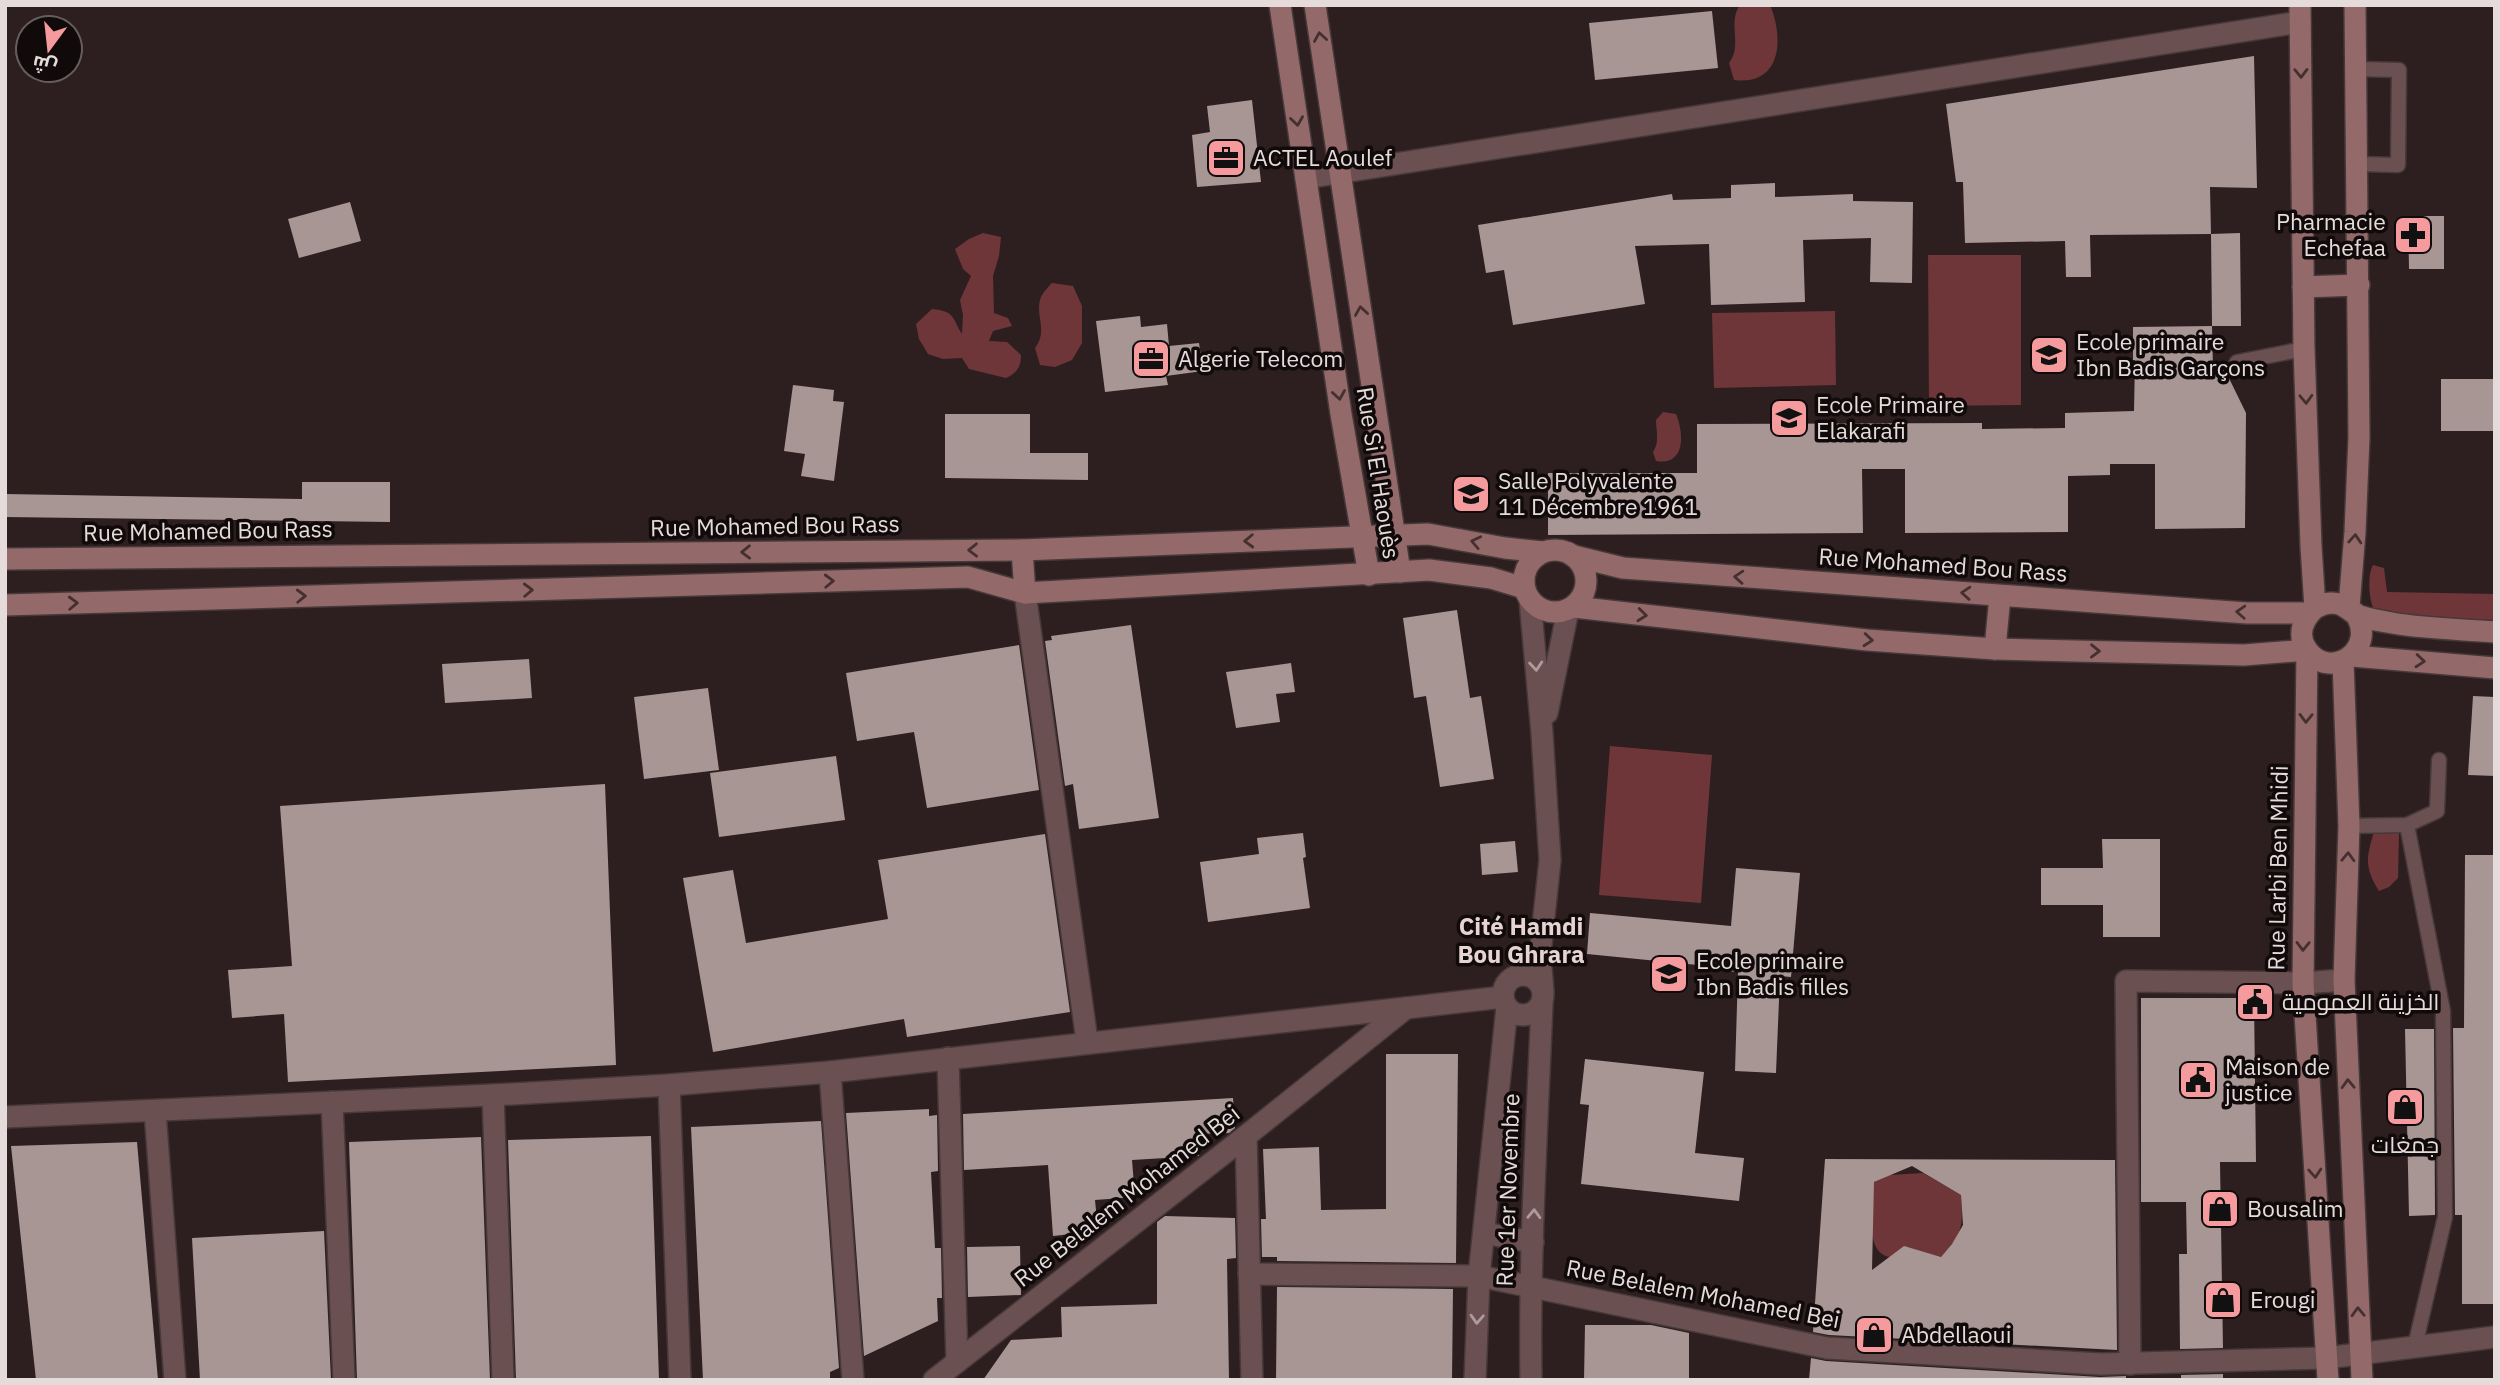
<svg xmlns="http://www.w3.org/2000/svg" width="2500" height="1385" font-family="'IBM Plex Sans',Cairo,sans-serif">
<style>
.green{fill:#6f3639}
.building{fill:#a89695;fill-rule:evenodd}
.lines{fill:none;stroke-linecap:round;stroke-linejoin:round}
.lane-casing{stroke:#473939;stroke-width:17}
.street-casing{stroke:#473939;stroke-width:24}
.secondary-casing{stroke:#473939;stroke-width:24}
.lane{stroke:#6b5051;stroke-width:14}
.street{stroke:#6b5051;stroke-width:21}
.secondary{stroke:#94696a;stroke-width:21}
.oneway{stroke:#453031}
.oneway2{stroke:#ae9c9d}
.labels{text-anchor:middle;stroke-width:7;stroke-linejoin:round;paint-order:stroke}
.poi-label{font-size:23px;fill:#e5dbdb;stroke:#110a0b;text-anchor:start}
.street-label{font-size:23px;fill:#e5dbdb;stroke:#110a0b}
.neighbourhood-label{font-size:24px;font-weight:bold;fill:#e6d3d2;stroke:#110a0b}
</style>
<rect width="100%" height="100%" fill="#2d1f1f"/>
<g class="green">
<path d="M1740,5H1770C1784,38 1782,86 1734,80L1729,63C1743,45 1727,23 1740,5Z"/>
<path d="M983,233L1001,237L999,256L993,276L994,313L1008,318L1012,326L993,331L989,341L1007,342L1021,355C1021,367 1017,373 1006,378L969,369L962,358L943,359L928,354L919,339L916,324L932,309C955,311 952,318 962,334L963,315L960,300L971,276L963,269L955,249L969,239Z"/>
<path d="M1928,255H2021V405L1929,406Z"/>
<path d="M1052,283L1073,286L1082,306V343L1072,360L1055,367L1040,365L1035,348C1049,330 1034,315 1041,297C1043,293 1048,287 1052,283Z"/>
<path d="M1835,311L1836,385L1714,388L1712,313Z"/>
<path d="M1663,412L1676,414C1684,433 1686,466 1656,461L1653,452C1660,442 1656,431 1656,420Z"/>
<path d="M2373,565L2384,568L2387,592L2495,594V620L2383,615L2374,610C2369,599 2367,576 2373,565Z"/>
<path d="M1610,746L1712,755L1701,903L1599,895Z"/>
<path d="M2387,825L2399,833L2398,878L2389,887L2379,891C2363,865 2367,856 2375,828Z"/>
<path d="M1923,1173L1961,1195C1963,1227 1963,1233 1941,1257L1904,1247L1890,1257C1863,1253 1873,1203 1874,1182L1890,1175Z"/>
</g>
<g class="building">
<path d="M1712,11L1718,68L1595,80L1589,23Z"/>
<path d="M2254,56L2257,188L2210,187L2211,234L2090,235L2091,277H2066L2065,241L1965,243L1963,182H1956L1946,104Z"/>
<path d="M1252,100L1261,182L1197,187L1192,135L1210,132L1207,106Z"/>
<path d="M1775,183V197L1853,194V201L1913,202L1912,283L1870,282L1871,238L1803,240L1805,302L1711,305L1709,244L1635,246L1645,304L1513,325L1504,270L1486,273L1478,225L1672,194L1673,200L1731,198V185Z"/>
<path d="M350,202L361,241L299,258L288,219Z"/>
<path d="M2408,216H2444V269H2409Z"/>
<path d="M2240,233L2241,326H2212L2211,234Z"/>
<path d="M1140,316L1141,327L1167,324L1169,346L1199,343L1203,371L1166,376L1168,385L1105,392L1096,321Z"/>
<path d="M2212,326L2213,369L2225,370L2246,413L2245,528L2155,529V464H2110V475L2068,476V532L1905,533V469H1862L1863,533L1548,535V473H1697V424L1982,423V429L2065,428V413L2134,411L2135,360H2133V327Z"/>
<rect x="2441" y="379" width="54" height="52"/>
<path d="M793,385L834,390L833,401L844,402L834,481L801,476L805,454L784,451Z"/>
<path d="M945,414H1030V453H1088V480L945,478Z"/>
<path d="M302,482H390V522L5,517V494L302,499Z"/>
<path d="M1457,610L1470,698L1481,696L1494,779L1440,787L1426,696L1414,698L1403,618Z"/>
<path d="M1131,625L1159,818L1079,829L1073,784L1065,786L1045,641L1052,640L1051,636Z"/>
<path d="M1019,645L1039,790L927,808L914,732L857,741L846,673Z"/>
<path d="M529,659L532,698L445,703L442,664Z"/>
<path d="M1291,663L1295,692L1276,694L1280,722L1236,728L1226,672Z"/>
<path d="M708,688L719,770L644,779L634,697Z"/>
<path d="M2473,696L2495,697V776L2468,775Z"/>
<path d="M836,756L845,820L719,837L710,773Z"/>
<path d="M605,784L616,1065L288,1082L284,1014L232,1018L228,970L292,966L280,806Z"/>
<path d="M1303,833L1306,857L1303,858L1310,908L1208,922L1200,862L1259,854L1257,838Z"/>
<path d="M1045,834L1070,1012L907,1037L904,1019L713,1052L683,878L733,870L746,943L888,919L878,860Z"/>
<path d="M2102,839H2160V937H2103V905H2041V868H2103Z"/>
<path d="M1515,841L1518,872L1482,875L1480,844Z"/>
<path d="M2465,855H2495V1304H2462V1215H2455L2453,1028H2464Z"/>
<path d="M1736,868L1800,873L1791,977L1780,976L1776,1073L1735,1071L1738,972L1727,971L1728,968L1587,954L1590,913L1731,926Z"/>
<path d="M2141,998H2254L2256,1162H2220L2223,1348L2180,1349L2179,1254H2187L2186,1202H2141Z"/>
<path d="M2405,1029H2434L2435,1215L2409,1216Z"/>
<path d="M1386,1054H1458L1456,1263L1277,1261V1257H1262L1261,1219H1266L1263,1149L1319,1147L1321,1210L1386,1209Z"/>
<path d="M1585,1059L1704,1072L1695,1153L1744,1158L1739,1201L1581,1184L1589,1105L1580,1104Z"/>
<path d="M1233,1098L1235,1128L1229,1133L1198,1134L1199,1156L1132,1160L1135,1197L1095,1200L1098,1231L1053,1236L1048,1165L964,1170L963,1114Z"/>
<path d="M929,1109V1116L937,1115L938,1171L931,1172L935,1248H941L942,1298H937L938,1321L864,1356L846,1113Z"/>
<path d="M821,1121L839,1368L830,1372V1379L703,1380L691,1127Z"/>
<path d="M651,1136L659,1380H516L508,1140Z"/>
<path d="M481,1137L490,1380H357L349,1142Z"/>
<path d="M137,1142L158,1380H36L11,1146Z"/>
<path d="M1825,1159L2115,1160L2117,1350L1829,1335L1813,1332ZM1912,1166L1961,1195L1963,1225L1952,1244L1941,1257L1904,1246L1872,1270L1874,1182Z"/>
<path d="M1165,1216L1235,1218L1236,1258L1227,1259L1229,1380H983L1011,1340L1062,1337L1061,1307L1157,1304V1222Z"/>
<path d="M324,1231L331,1380H200L192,1238Z"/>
<path d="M1020,1246L1021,1295L968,1297L967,1247Z"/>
<path d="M1277,1287L1453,1289L1452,1380H1276Z"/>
<path d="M1585,1325H1651L1689,1333V1380H1584Z"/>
<path d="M1811,1358L1826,1361L2100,1377L2126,1376V1380H1809Z"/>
<path d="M2223,1374V1380H2181V1375Z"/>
</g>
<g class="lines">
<defs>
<g id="lane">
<path d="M2357,69L2399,70L2398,165L2358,164"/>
<path d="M2237,362L2304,349"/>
<path d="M2407,825L2443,1011L2445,1217L2415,1346"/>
<path d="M2349,826L2407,825L2437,811L2439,760"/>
</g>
<g id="street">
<path d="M1306,178L2300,22"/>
<path d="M1025,593L1087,1041"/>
<path d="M1530,600L1542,733L1550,860L1540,954L1543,992"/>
<path d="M1547,713L1568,610"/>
<circle cx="1523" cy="995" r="20"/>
<path d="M948,1058L957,1362"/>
<path d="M830,1072L853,1380"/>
<path d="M669,1085L680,1380"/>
<path d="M493,1095L503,1380"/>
<path d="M332,1102L344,1380"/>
<path d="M155,1111L175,1380"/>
<path d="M5,1117L493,1095L669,1085L830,1072L1406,1008"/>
<path d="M1246,1136L1252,1380"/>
<path d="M1484,1233L1533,1242"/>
<path d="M1249,1274L1479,1276L1827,1348L2101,1364L2326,1358L2495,1337"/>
<path d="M2130,1364L2126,981L2303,983L2344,980"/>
<path d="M934,1380L1246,1136L1406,1008L1503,997"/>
<path d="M1475,1380L1479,1276L1507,1007"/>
<path d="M1531,1380C1529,1254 1537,1129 1542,1003"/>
</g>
<g id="secondary">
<path d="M1280,5L1341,414L1369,575"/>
<path d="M1315,5L1400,572"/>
<path d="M2300,5L2304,349L2311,546L2315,608"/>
<path d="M2303,287L2359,285"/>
<circle cx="1555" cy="581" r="31"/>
<path d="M1022,550L1025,593"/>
<path d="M1574,556L1623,568L2247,613H2310"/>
<path d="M5,559L1022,550L1428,534L1505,548L1543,552"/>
<path d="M5,605L968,577L1025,593L1429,570L1491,578L1524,588"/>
<path d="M1574,607L1867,640L1995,649L2244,655L2307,650L2303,983L2328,1380"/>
<path d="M2349,607L2355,532L2359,437L2355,5"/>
<path d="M2355,613C2379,650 2330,682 2307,650C2293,631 2309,604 2331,603C2343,603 2347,609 2355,614C2365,619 2381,621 2392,623C2425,629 2461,629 2495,632"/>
<path d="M1995,649L2000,596"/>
<path d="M2352,656L2495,668"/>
<path d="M2343,661L2349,826L2344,980L2362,1380"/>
</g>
</defs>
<use href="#lane" class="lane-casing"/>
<use href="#street" class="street-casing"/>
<use href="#secondary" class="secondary-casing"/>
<use href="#lane" class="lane"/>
<use href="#street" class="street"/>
<use href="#secondary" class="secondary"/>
</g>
<defs><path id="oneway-chevron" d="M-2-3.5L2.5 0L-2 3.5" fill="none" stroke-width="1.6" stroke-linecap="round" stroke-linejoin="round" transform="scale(1.75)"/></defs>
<g class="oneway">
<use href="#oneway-chevron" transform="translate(1320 37) rotate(-99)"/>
<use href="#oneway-chevron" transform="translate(2301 73) rotate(89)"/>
<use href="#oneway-chevron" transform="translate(1297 121) rotate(82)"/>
<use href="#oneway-chevron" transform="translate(1361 311) rotate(-99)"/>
<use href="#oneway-chevron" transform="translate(1339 395) rotate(81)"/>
<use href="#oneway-chevron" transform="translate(2306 399) rotate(88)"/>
<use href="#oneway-chevron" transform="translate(2355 539) rotate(-86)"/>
<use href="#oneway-chevron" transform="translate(1249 541) rotate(178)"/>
<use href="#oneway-chevron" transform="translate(1476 542) rotate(-168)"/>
<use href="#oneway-chevron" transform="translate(973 550) rotate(179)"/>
<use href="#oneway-chevron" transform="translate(746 552) rotate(179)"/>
<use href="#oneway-chevron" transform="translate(1739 577) rotate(-176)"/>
<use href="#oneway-chevron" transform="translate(829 581) rotate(-2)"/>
<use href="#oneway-chevron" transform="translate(528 590) rotate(-2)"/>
<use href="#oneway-chevron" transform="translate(1966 593) rotate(-176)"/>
<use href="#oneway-chevron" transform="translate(301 596) rotate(-2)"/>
<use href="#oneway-chevron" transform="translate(73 603) rotate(-2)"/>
<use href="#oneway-chevron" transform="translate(2241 612) rotate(-177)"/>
<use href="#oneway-chevron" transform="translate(1642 615) rotate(6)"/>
<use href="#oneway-chevron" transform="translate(1868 640) rotate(5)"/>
<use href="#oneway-chevron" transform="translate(2095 651) rotate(1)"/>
<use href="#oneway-chevron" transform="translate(2420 661) rotate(5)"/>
<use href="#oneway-chevron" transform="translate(2306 718) rotate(91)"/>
<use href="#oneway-chevron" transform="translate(2348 857) rotate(-88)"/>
<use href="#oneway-chevron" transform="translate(2303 946) rotate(91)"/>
<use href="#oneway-chevron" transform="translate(2348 1084) rotate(-92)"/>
<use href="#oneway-chevron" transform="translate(2315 1173) rotate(86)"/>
<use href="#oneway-chevron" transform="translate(2358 1312) rotate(-92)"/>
</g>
<g class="oneway2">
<use href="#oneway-chevron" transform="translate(1536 666) rotate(85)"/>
<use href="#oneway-chevron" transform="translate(1534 1214) rotate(-88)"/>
<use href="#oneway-chevron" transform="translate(1477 1319) rotate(93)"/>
</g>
<defs>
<symbol id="office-square" viewBox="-11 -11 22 22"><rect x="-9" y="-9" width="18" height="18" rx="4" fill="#f59b9d" stroke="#110a0b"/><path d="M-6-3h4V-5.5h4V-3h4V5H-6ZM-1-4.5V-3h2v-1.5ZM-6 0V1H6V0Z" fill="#111"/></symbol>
<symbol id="pharmacy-square" viewBox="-11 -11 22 22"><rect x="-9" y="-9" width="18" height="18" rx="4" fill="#f59b9d" stroke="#110a0b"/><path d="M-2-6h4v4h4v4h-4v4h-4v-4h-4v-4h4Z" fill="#111"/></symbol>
<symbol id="school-square" viewBox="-11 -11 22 22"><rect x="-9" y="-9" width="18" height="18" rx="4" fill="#f59b9d" stroke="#110a0b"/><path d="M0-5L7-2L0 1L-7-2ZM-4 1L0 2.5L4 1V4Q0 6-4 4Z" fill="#111"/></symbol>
<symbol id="civic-square" viewBox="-11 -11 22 22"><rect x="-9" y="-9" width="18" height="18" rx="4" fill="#f59b9d" stroke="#110a0b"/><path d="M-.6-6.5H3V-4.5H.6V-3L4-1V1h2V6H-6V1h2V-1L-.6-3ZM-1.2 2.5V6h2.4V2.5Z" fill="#111"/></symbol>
<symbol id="shop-square" viewBox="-11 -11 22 22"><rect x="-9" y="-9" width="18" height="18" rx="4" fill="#f59b9d" stroke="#110a0b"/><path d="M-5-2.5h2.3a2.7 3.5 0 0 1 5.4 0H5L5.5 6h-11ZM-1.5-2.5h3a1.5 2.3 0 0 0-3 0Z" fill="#111"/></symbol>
</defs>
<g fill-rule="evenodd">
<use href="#office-square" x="1204" y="136" width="44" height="44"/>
<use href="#pharmacy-square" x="2391" y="213" width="44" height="44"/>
<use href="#school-square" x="2027" y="333" width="44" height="44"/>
<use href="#office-square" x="1129" y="337" width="44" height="44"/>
<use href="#school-square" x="1767" y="396" width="44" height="44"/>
<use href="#school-square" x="1449" y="472" width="44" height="44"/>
<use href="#school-square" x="1647" y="952" width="44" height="44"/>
<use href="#civic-square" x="2233" y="980" width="44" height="44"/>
<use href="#civic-square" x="2176" y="1058" width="44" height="44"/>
<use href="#shop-square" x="2383" y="1085" width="44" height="44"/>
<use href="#shop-square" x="2198" y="1187" width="44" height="44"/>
<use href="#shop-square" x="2201" y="1278" width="44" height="44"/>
<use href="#shop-square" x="1852" y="1313" width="44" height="44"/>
</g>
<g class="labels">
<g class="poi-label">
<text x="1253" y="166">ACTEL Aoulef</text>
<text x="2386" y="230" text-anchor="end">Pharmacie<tspan x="2386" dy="26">Echefaa</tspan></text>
<text x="2076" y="350">Ecole primaire<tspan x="2076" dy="26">Ibn Badis Garçons</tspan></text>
<text x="1178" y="367">Algerie Telecom</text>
<text x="1816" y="413">Ecole Primaire<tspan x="1816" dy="26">Elakarafi</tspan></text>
<text x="1498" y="489">Salle Polyvalente<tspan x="1498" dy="26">11 Décembre 1961</tspan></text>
<text x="1696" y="969">Ecole primaire<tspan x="1696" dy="26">Ibn Badis filles</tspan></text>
<text x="2282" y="1010">الخزينة العمومية</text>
<text x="2225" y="1075">Maison de<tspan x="2225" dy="26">justice</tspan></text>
<text x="2405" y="1153" text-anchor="middle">جمغات</text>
<text x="2247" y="1217">Bousalim</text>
<text x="2250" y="1308">Erougi</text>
<text x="1901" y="1343">Abdellaoui</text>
</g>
<g class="street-label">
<text transform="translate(1378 473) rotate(81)" y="8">Rue Si El Haouès</text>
<text transform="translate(775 526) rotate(-1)" y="8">Rue Mohamed Bou Rass</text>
<text transform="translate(208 531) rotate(-1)" y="8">Rue Mohamed Bou Rass</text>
<text transform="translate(1943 565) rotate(4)" y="8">Rue Mohamed Bou Rass</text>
<text transform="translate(2278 868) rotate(-89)" y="8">Rue Larbi Ben Mhidi</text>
<text transform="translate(1508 1190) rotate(-88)" y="8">Rue 1er Novembre</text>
<text transform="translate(1127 1196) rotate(-38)" y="8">Rue Belalem Mohamed Bei</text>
<text transform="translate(1703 1294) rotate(11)" y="8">Rue Belalem Mohamed Bei</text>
</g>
<g class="neighbourhood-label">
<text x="1521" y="935">Cité Hamdi<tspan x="1521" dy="28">Bou Ghrara</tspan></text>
</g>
</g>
<rect width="2500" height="1385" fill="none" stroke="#e5dbdb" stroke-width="14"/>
<g transform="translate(49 49) rotate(195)"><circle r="33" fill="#110a0b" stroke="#665e5e" stroke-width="2"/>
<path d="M0-5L12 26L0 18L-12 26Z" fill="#f59b9d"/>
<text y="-10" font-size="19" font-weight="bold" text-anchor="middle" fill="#e5dbdb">ش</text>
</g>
</svg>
